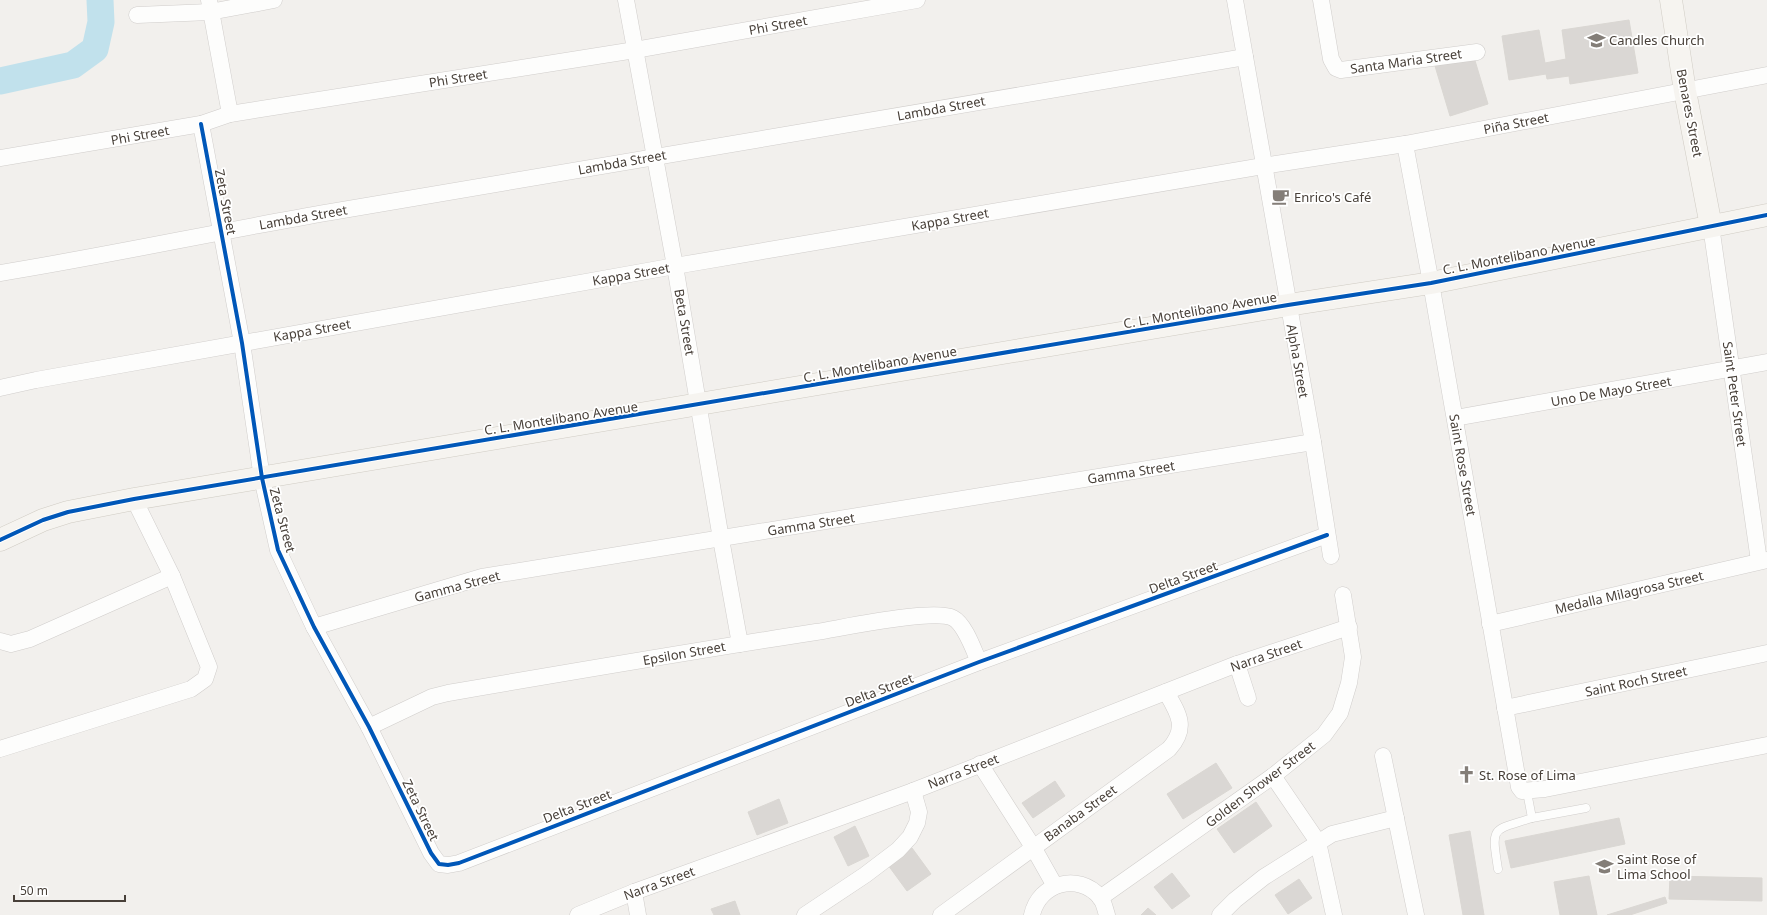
<svg xmlns="http://www.w3.org/2000/svg" width="1767" height="915" font-family="'Noto Sans',sans-serif">
<style>
.lines{fill:none;stroke-linecap:round;stroke-linejoin:round}
.river{stroke:#c1e1ec;stroke-width:27}
.building{fill:#dad7d4;stroke:#dad7d3}
.lane-casing{stroke:#d0cdcb;stroke-width:9}
.street-casing{stroke:#d0cdcb;stroke-width:17}
.secondary-casing{stroke:#d0ccc4;stroke-width:23}
.lane{stroke:#fdfdfc;stroke-width:8}
.street{stroke:#fdfdfc;stroke-width:16}
.secondary{stroke:#f6f4f0;stroke-width:22}
.cycleway-casing{stroke:#fff;stroke-width:6}
.cycleway{stroke:#0057b8;stroke-width:4}
.labels{text-anchor:middle;stroke-width:3.5;stroke-linejoin:round;paint-order:stroke}
.street-label{font-size:13px;fill:#484039;stroke:#fff}
.poi-label{font-size:13px;fill:#484039;stroke:#fff;text-anchor:start}
</style>
<rect width="100%" height="100%" fill="#f2f0ed"/>
<g class="lines">
<path class="river" d="M0,81L73,65L95,49L101,22L100,0"/>
</g>
<g class="building">
<path d="M1629,20L1638,73L1570,84L1569,76L1547,79L1546,74L1509,80L1502,36L1539,30L1545,63L1566,59L1562,30Z"/>
<path d="M1473,54L1488,104L1450,116L1435,66Z"/>
<path d="M1216,763L1232,788L1183,819L1167,794Z"/>
<path d="M1055,781L1065,796L1033,818L1022,803Z"/>
<path d="M779,799L788,823L757,835L748,812Z"/>
<path d="M1256,802L1272,826L1234,853L1217,829Z"/>
<path d="M1619,818L1625,844L1511,868L1505,841Z"/>
<path d="M855,826L869,856L848,866L834,837Z"/>
<path d="M1470,831L1484,915H1463L1449,835Z"/>
<path d="M912,848L931,874L907,891L888,865Z"/>
<path d="M1172,873L1190,896L1172,909L1154,887Z"/>
<path d="M1589,876L1597,915H1560L1554,882Z"/>
<path d="M1670,876L1762,878V901L1669,899Z"/>
<path d="M1299,879L1312,898L1288,914L1275,895Z"/>
<path d="M1665,897L1667,903L1630,915H1607Z"/>
<path d="M735,901L740,915H714L711,909Z"/>
<path d="M1148,908L1156,915H1141Z"/>
</g>
<g class="lines">
<defs>
<g id="lane">
<path d="M1532,818L1586,808"/>
<path d="M1498,869C1491,825 1492,831 1532,818L1527,792"/>
</g>
<g id="street">
<path d="M209,0L230,114"/>
<path d="M626,0L675,266L721,539L740,644"/>
<path d="M1235,0L1313,442L1331,556"/>
<path d="M1321,0L1331,59L1336,68L1341,70L1477,52"/>
<path d="M137,15L210,12L274,0"/>
<path d="M201,124L242,343L262,478L278,550L314,627L369,727L431,853L439,864L448,865L459,863L979,662L1327,535"/>
<path d="M1405,144L1431,283L1519,787L1522,791L1545,789L1767,745"/>
<path d="M0,158L201,124L230,114L635,50L917,0"/>
<path d="M1711,226L1759,561"/>
<path d="M0,273C111,255 220,231 331,212C635,159 940,108 1245,57"/>
<path d="M0,388L36,380L675,266L1263,166L1405,144L1767,75"/>
<path d="M1455,418L1767,362"/>
<path d="M1490,624L1767,560"/>
<path d="M314,627L482,577L1313,442"/>
<path d="M0,641L11,644L30,639L172,576"/>
<path d="M1237,664L1248,698"/>
<path d="M1505,708L1767,653"/>
<path d="M369,727L432,697L448,693C570,672 693,651 816,632C842,628 934,608 953,618C965,624 974,651 979,662"/>
<path d="M0,749L191,689L205,679L209,667L172,576L134,499"/>
<path d="M1383,756L1416,915"/>
<path d="M980,764L1033,847L1055,886"/>
<path d="M1273,776L1318,842L1334,915"/>
<path d="M634,892L638,915"/>
<path d="M1100,898L1273,776L1324,735L1340,713L1349,683L1353,657L1343,595"/>
<path d="M578,915L634,892L913,791L1237,664L1349,627"/>
<path d="M805,915L865,875L898,850L910,837L917,823L919,812L913,791"/>
<path d="M941,915L1169,749C1188,728 1179,714 1166,692"/>
<path d="M1032,915C1039,883 1078,872 1100,897C1104,902 1105,909 1107,915"/>
<path d="M1220,915L1235,900L1264,877L1332,834L1396,818"/>
</g>
<g id="secondary">
<path d="M1671,0L1685,91L1711,226"/>
<path d="M0,540L43,520L68,512L134,499L1288,305L1431,283L1767,215"/>
</g>
</defs>
<use href="#lane" class="lane-casing"/>
<use href="#street" class="street-casing"/>
<use href="#secondary" class="secondary-casing"/>
<use href="#lane" class="lane"/>
<use href="#street" class="street"/>
<use href="#secondary" class="secondary"/>
<defs>
<g id="cycleway">
<path d="M201,124L242,343L262,478L278,550L314,627L369,727L431,853L439,864L448,865L459,863L979,662L1327,535"/>
<path d="M0,540L43,520L68,512L134,499L1288,305L1431,283L1767,215"/>
</g>
</defs>
<use href="#cycleway" class="cycleway-casing"/>
<use href="#cycleway" class="cycleway"/>
</g>
<defs>
<symbol id="school-bare" viewBox="-9 -9 18 18"><path d="M0-5L7-2L0 1L-7-2ZM-4 1L0 2.5L4 1V4Q0 6-4 4Z" fill="#847e78" stroke="#fff" stroke-width="2.5" paint-order="stroke"/></symbol>
<symbol id="cafe-bare" viewBox="-9 -9 18 18"><path d="M-5.5-4.5H6V0H3Q3 3.5 0 3.5H-2.5Q-5.5 3.5-5.5 0ZM3-3.2v2h1.7v-2ZM-6 4.5H4V6H-6Z" fill="#847e78" stroke="#fff" stroke-width="2.5" paint-order="stroke"/></symbol>
<symbol id="church-bare" viewBox="-9 -9 18 18"><path d="M-1.2-6h2.4v3.5h3.3v2.4h-3.3V6h-2.4V-.1h-3.3v-2.4h3.3Z" fill="#847e78" stroke="#fff" stroke-width="2.5" paint-order="stroke"/></symbol>
</defs>
<g fill-rule="evenodd">
<use href="#school-bare" x="1584" y="28" width="25" height="25"/>
<use href="#cafe-bare" x="1268" y="184" width="25" height="25"/>
<use href="#church-bare" x="1454" y="762" width="25" height="25"/>
<use href="#school-bare" x="1592" y="854" width="25" height="25"/>
</g>
<g class="labels">
<g class="street-label">
<text transform="translate(778 25) rotate(-10)" y="5">Phi Street</text>
<text transform="translate(1406 61) rotate(-8)" y="5">Santa Maria Street</text>
<text transform="translate(458 78) rotate(-9)" y="5">Phi Street</text>
<text transform="translate(941 108) rotate(-10)" y="5">Lambda Street</text>
<text transform="translate(1690 113) rotate(79)" y="5">Benares Street</text>
<text transform="translate(1516 123) rotate(-11)" y="5">Piña Street</text>
<text transform="translate(140 135) rotate(-10)" y="5">Phi Street</text>
<text transform="translate(622 162) rotate(-10)" y="5">Lambda Street</text>
<text transform="translate(226 202) rotate(79)" y="5">Zeta Street</text>
<text transform="translate(303 217) rotate(-10)" y="5">Lambda Street</text>
<text transform="translate(950 219) rotate(-10)" y="5">Kappa Street</text>
<text transform="translate(1519 255) rotate(-11)" y="5">C. L. Montelibano Avenue</text>
<text transform="translate(631 274) rotate(-10)" y="5">Kappa Street</text>
<text transform="translate(1200 310) rotate(-10)" y="5">C. L. Montelibano Avenue</text>
<text transform="translate(685 322) rotate(80)" y="5">Beta Street</text>
<text transform="translate(312 330) rotate(-10)" y="5">Kappa Street</text>
<text transform="translate(1298 361) rotate(80)" y="5">Alpha Street</text>
<text transform="translate(880 364) rotate(-10)" y="5">C. L. Montelibano Avenue</text>
<text transform="translate(1611 391) rotate(-10)" y="5">Uno De Mayo Street</text>
<text transform="translate(1735 394) rotate(82)" y="5">Saint Peter Street</text>
<text transform="translate(561 418) rotate(-9)" y="5">C. L. Montelibano Avenue</text>
<text transform="translate(1463 465) rotate(80)" y="5">Saint Rose Street</text>
<text transform="translate(1131 472) rotate(-9)" y="5">Gamma Street</text>
<text transform="translate(283 520) rotate(75)" y="5">Zeta Street</text>
<text transform="translate(811 524) rotate(-9)" y="5">Gamma Street</text>
<text transform="translate(1183 577) rotate(-20)" y="5">Delta Street</text>
<text transform="translate(457 586) rotate(-15)" y="5">Gamma Street</text>
<text transform="translate(1629 592) rotate(-13)" y="5">Medalla Milagrosa Street</text>
<text transform="translate(684 653) rotate(-10)" y="5">Epsilon Street</text>
<text transform="translate(1266 655) rotate(-19)" y="5">Narra Street</text>
<text transform="translate(1636 681) rotate(-12)" y="5">Saint Roch Street</text>
<text transform="translate(879 690) rotate(-21)" y="5">Delta Street</text>
<text transform="translate(963 771) rotate(-21)" y="5">Narra Street</text>
<text transform="translate(1260 784) rotate(-37)" y="5">Golden Shower Street</text>
<text transform="translate(577 806) rotate(-21)" y="5">Delta Street</text>
<text transform="translate(421 810) rotate(64)" y="5">Zeta Street</text>
<text transform="translate(1080 813) rotate(-36)" y="5">Banaba Street</text>
<text transform="translate(659 883) rotate(-20)" y="5">Narra Street</text>
</g>
<g class="poi-label">
<text x="1609" y="45">Candles Church</text>
<text x="1294" y="202">Enrico's Café</text>
<text x="1479" y="780">St. Rose of Lima</text>
<text x="1617" y="864">Saint Rose of<tspan x="1617" dy="15">Lima School</tspan></text>
</g>
</g>
<path d="M14 895v6h111v-6" fill="none" stroke="#484039" stroke-width="2"/>
<text x="20" y="895" font-size="12" fill="#484039" stroke="#ffffff" stroke-width="3" paint-order="stroke">50 m</text>
</svg>
